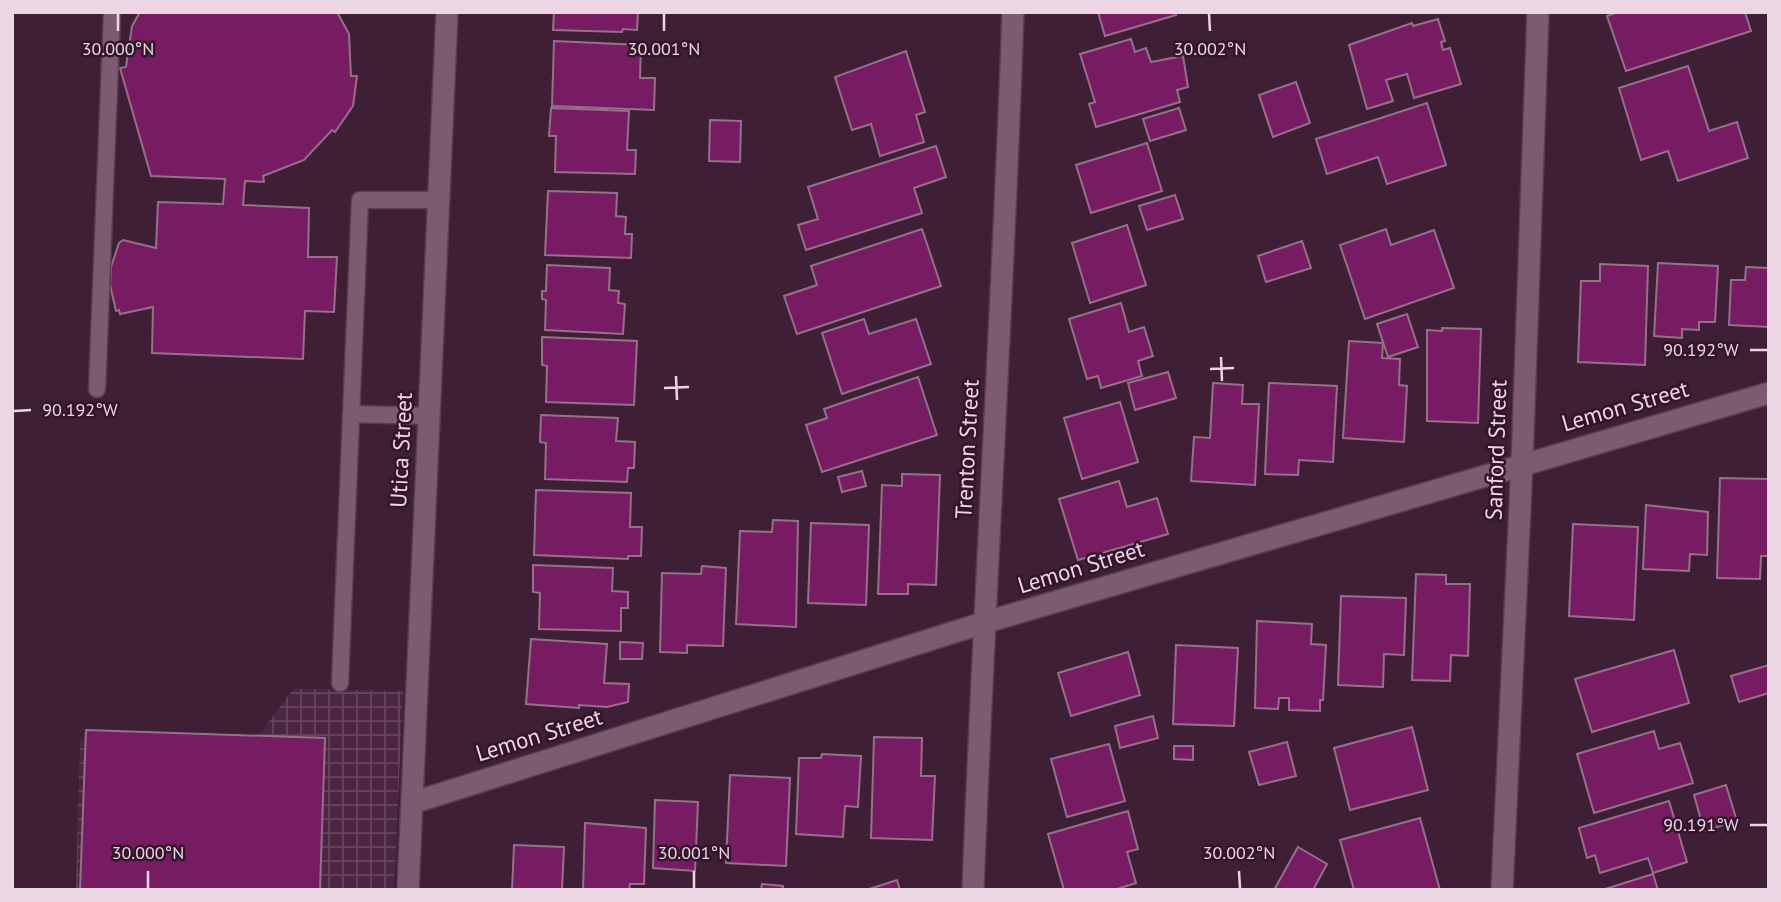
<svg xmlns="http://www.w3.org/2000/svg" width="1781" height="902" font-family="'PT Sans',sans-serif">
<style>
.industrial{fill:url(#industrial-grid)}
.building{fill:#771c63;stroke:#96708a;stroke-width:2}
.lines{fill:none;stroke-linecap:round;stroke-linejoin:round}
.lane-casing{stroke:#583d51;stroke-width:19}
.street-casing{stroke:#583d51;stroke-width:24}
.lane{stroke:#7d5972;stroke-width:16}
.street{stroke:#7d5972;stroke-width:21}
.ticks{fill:none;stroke:#ecd6e4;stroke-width:2.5}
.labels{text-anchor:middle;stroke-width:5;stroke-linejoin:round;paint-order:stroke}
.street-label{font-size:23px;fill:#ecd6e4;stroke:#33152b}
.ticks-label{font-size:18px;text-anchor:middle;fill:#ecd6e4;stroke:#33152b;stroke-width:5;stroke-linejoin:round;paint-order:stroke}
</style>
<defs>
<pattern id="industrial-grid" width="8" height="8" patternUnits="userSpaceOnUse" patternTransform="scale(1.75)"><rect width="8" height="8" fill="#4b2541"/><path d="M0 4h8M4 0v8" fill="none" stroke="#65445c"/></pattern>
</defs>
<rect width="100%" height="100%" fill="#3e1f35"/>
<path class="industrial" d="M293,689L403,691L394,890H76L80,739L250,747Z"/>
<g class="building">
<path d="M140,12H337L349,34L351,76H357L353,106L335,132L332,130L304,160L263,176L264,182L245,181L243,205L309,208L308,257H337L334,312L305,311L303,359L152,353L153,307L120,314L119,310L116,311L110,285L111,267L119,243L123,240L156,248L158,202L223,204L225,179L151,176L120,68L126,67L132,26Z"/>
<path d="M554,12H638L637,30L623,29L622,32L553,30Z"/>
<path d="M1098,12H1175L1176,15L1105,36Z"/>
<path d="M1618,12H1745L1751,31L1626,71L1607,16Z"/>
<path d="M1438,19L1445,41L1441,42L1443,50L1450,48L1461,84L1414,98L1407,74L1386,80L1393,101L1367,109L1349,45L1412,23L1413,26Z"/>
<path d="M1131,39L1135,52L1146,48L1151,62L1183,56L1188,87L1177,90L1180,102L1096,127L1089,104L1095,102L1080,54Z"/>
<path d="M554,41L641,45L640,78H655L654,110L552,106Z"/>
<path d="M906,51L925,112L916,115L924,142L880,156L871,124L852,130L835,77Z"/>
<path d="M1688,66L1709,131L1737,122L1748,158L1678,181L1668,151L1641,160L1619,88Z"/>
<path d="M1296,82L1310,123L1273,137L1259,95Z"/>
<path d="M1427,103L1446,165L1387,184L1378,157L1327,174L1316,139Z"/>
<path d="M551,108L629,111L627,150H636L635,174L555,172L556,136H549Z"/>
<path d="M1179,108L1186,130L1150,141L1143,119Z"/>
<path d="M710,120L741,121L740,162L709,161Z"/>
<path d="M1147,143L1162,191L1091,213L1076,165Z"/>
<path d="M936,146L946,177L914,188L922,213L806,250L798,225L818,219L808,187Z"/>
<path d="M548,191L617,193L616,216L626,217L625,234H632L631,258L545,255Z"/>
<path d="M1175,195L1183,219L1147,230L1139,206Z"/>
<path d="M1127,225L1146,285L1090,303L1072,243Z"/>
<path d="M922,229L941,286L797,334L784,296L817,285L811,266Z"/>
<path d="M1386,229L1391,245L1434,230L1454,288L1365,319L1340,245Z"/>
<path d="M1302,241L1311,268L1266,282L1258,256Z"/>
<path d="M1658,263L1718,266L1715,322H1699V330L1682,329V338L1654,336Z"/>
<path d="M1600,264L1648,266L1645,365L1578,362L1581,281H1600Z"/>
<path d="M547,265L610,268L609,290L619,291L618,303L625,304L623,334L545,330L546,300L542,299V291H546Z"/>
<path d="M1746,267L1769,268V327L1729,325L1731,280H1745Z"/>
<path d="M1121,303L1129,332L1144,327L1153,356L1138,361L1142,376L1101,388L1098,376L1087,379L1069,319Z"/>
<path d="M1407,314L1418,347L1388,357L1377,324Z"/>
<path d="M864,319L869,334L916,319L931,364L842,394L822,333Z"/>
<path d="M1442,328L1481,329L1478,423L1427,421V330L1442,331Z"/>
<path d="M542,337L637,341L634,405L546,402L547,366L542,365Z"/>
<path d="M1349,341L1383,343L1382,358L1400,359L1399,385L1407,386L1404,442L1343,438Z"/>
<path d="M1168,372L1176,398L1135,410L1128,383Z"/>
<path d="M918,377L937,435L822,472L806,425L827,418L824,409Z"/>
<path d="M1213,383L1243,385L1242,404H1259L1255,485L1191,481L1194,437L1210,438Z"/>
<path d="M1269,383L1337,386L1333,462L1299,460L1298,475L1265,474Z"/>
<path d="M1120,402L1138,462L1082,479L1064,418Z"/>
<path d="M541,415L618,418L616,441L635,442L634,468H628L627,482L545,479L546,443L540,442Z"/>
<path d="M862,471L866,486L842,492L838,477Z"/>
<path d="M902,474L940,475L936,585L908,584V594H878L882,485L902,486Z"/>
<path d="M1720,478L1769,479V556H1761L1760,579L1717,578Z"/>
<path d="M1119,481L1127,507L1157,498L1168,534L1078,560L1059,499Z"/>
<path d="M536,490L631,493L630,527H642L641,556H628V559L534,555Z"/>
<path d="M1646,505L1708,512L1707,555L1690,554L1689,571L1643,569Z"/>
<path d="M773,520L798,521L796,627L736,624L740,531L772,532Z"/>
<path d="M811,523L869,525L866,605L808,603Z"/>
<path d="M1573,524L1638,527L1634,620L1569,616Z"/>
<path d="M533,565L613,568L612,591L628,592V608H621V631L539,629L540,593L533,592Z"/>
<path d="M702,566L726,568L723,646L687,645V653L660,652L662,573L701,574Z"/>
<path d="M1416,574L1446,575V584H1470L1468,656L1451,655L1450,681L1412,680Z"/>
<path d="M1341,596L1406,598L1404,655L1384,654L1383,687L1338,685Z"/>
<path d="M1257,621L1312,624L1311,644L1326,645L1323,700H1320V711L1289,710V698H1279L1278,709L1255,708Z"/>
<path d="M531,639L607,644L604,683L629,684L628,702L607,707L579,705V708L526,704Z"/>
<path d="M620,642L643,643L642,659H620Z"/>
<path d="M1176,645L1238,648L1234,726L1173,724Z"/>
<path d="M1674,650L1689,703L1592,732L1575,679Z"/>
<path d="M1128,652L1140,695L1071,716L1058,673Z"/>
<path d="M1769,665V693L1739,702L1731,676Z"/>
<path d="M1153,716L1158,738L1120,748L1115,726Z"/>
<path d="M1412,727L1428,790L1350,810L1334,748Z"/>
<path d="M86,730L325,738L320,890H80Z"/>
<path d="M1654,731L1659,749L1680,743L1693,783L1594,813L1577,754Z"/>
<path d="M874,737L922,738L921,776H935L932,840L871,838Z"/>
<path d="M1287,742L1296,776L1259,785L1249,752Z"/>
<path d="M1109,744L1125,801L1067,817L1051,759Z"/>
<path d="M1174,746H1193V760L1174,759Z"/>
<path d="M822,754L861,756L858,807L845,806L843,837L796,834L799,758H821Z"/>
<path d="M730,775L790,778L786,866L726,863Z"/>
<path d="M1726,785L1737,821L1704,831L1694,795Z"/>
<path d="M655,800L698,802L695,871L653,868Z"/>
<path d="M1669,801L1687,862L1653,873L1648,858L1600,873L1595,855L1587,858L1579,828Z"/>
<path d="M1128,811L1138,849L1127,852L1136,883L1114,890H1064L1048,834Z"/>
<path d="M1420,818L1440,890H1354L1340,840Z"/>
<path d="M585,823L646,828L644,884H630L629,890H583Z"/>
<path d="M514,845L564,847L562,890H512Z"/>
<path d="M1298,847L1327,864L1313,890H1274Z"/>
<path d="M1653,874L1658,890H1602Z"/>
<path d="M897,880L900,890H866Z"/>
<path d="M762,884L783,886V890H761Z"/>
</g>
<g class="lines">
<defs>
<g id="lane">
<path d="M97,389L112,12"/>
<path d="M351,414L429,416"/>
<path d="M340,683L360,200H439"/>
</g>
<g id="street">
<path d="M412,803L983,623L1769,393"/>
<path d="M408,890L447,12"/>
<path d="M973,890C984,597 1003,305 1013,12"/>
<path d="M1502,890L1522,463L1538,12"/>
</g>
</defs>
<use href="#lane" class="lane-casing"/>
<use href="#street" class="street-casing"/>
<use href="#lane" class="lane"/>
<use href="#street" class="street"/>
</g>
<path class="ticks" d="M118,14V31M664,14V31M1209,14L1210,31M1750,350H1767M1221,357L1222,381M1210,369L1234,368M676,376L677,400M664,388L689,387M14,411L31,410M1750,825H1767M148,871V888M694,871V888M1239,871L1240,888"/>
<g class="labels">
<g class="street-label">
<text transform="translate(1625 406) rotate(-16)" y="8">Lemon Street</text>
<text transform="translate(967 449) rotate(-87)" y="8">Trenton Street</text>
<text transform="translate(401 450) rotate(-87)" y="8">Utica Street</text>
<text transform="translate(1496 450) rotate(-88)" y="8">Sanford Street</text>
<text transform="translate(1081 567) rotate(-17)" y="8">Lemon Street</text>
<text transform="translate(539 735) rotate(-17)" y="8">Lemon Street</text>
</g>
</g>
<g class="ticks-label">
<text x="118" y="55">30.000°N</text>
<text x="664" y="55">30.001°N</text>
<text x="1210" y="55">30.002°N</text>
<text x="1701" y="356">90.192°W</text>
<text x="80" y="416">90.192°W</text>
<text x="1701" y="831">90.191°W</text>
<text x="148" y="859">30.000°N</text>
<text x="694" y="859">30.001°N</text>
<text x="1239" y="859">30.002°N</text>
</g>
<rect width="1781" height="902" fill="none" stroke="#ecd6e4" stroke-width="28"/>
</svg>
